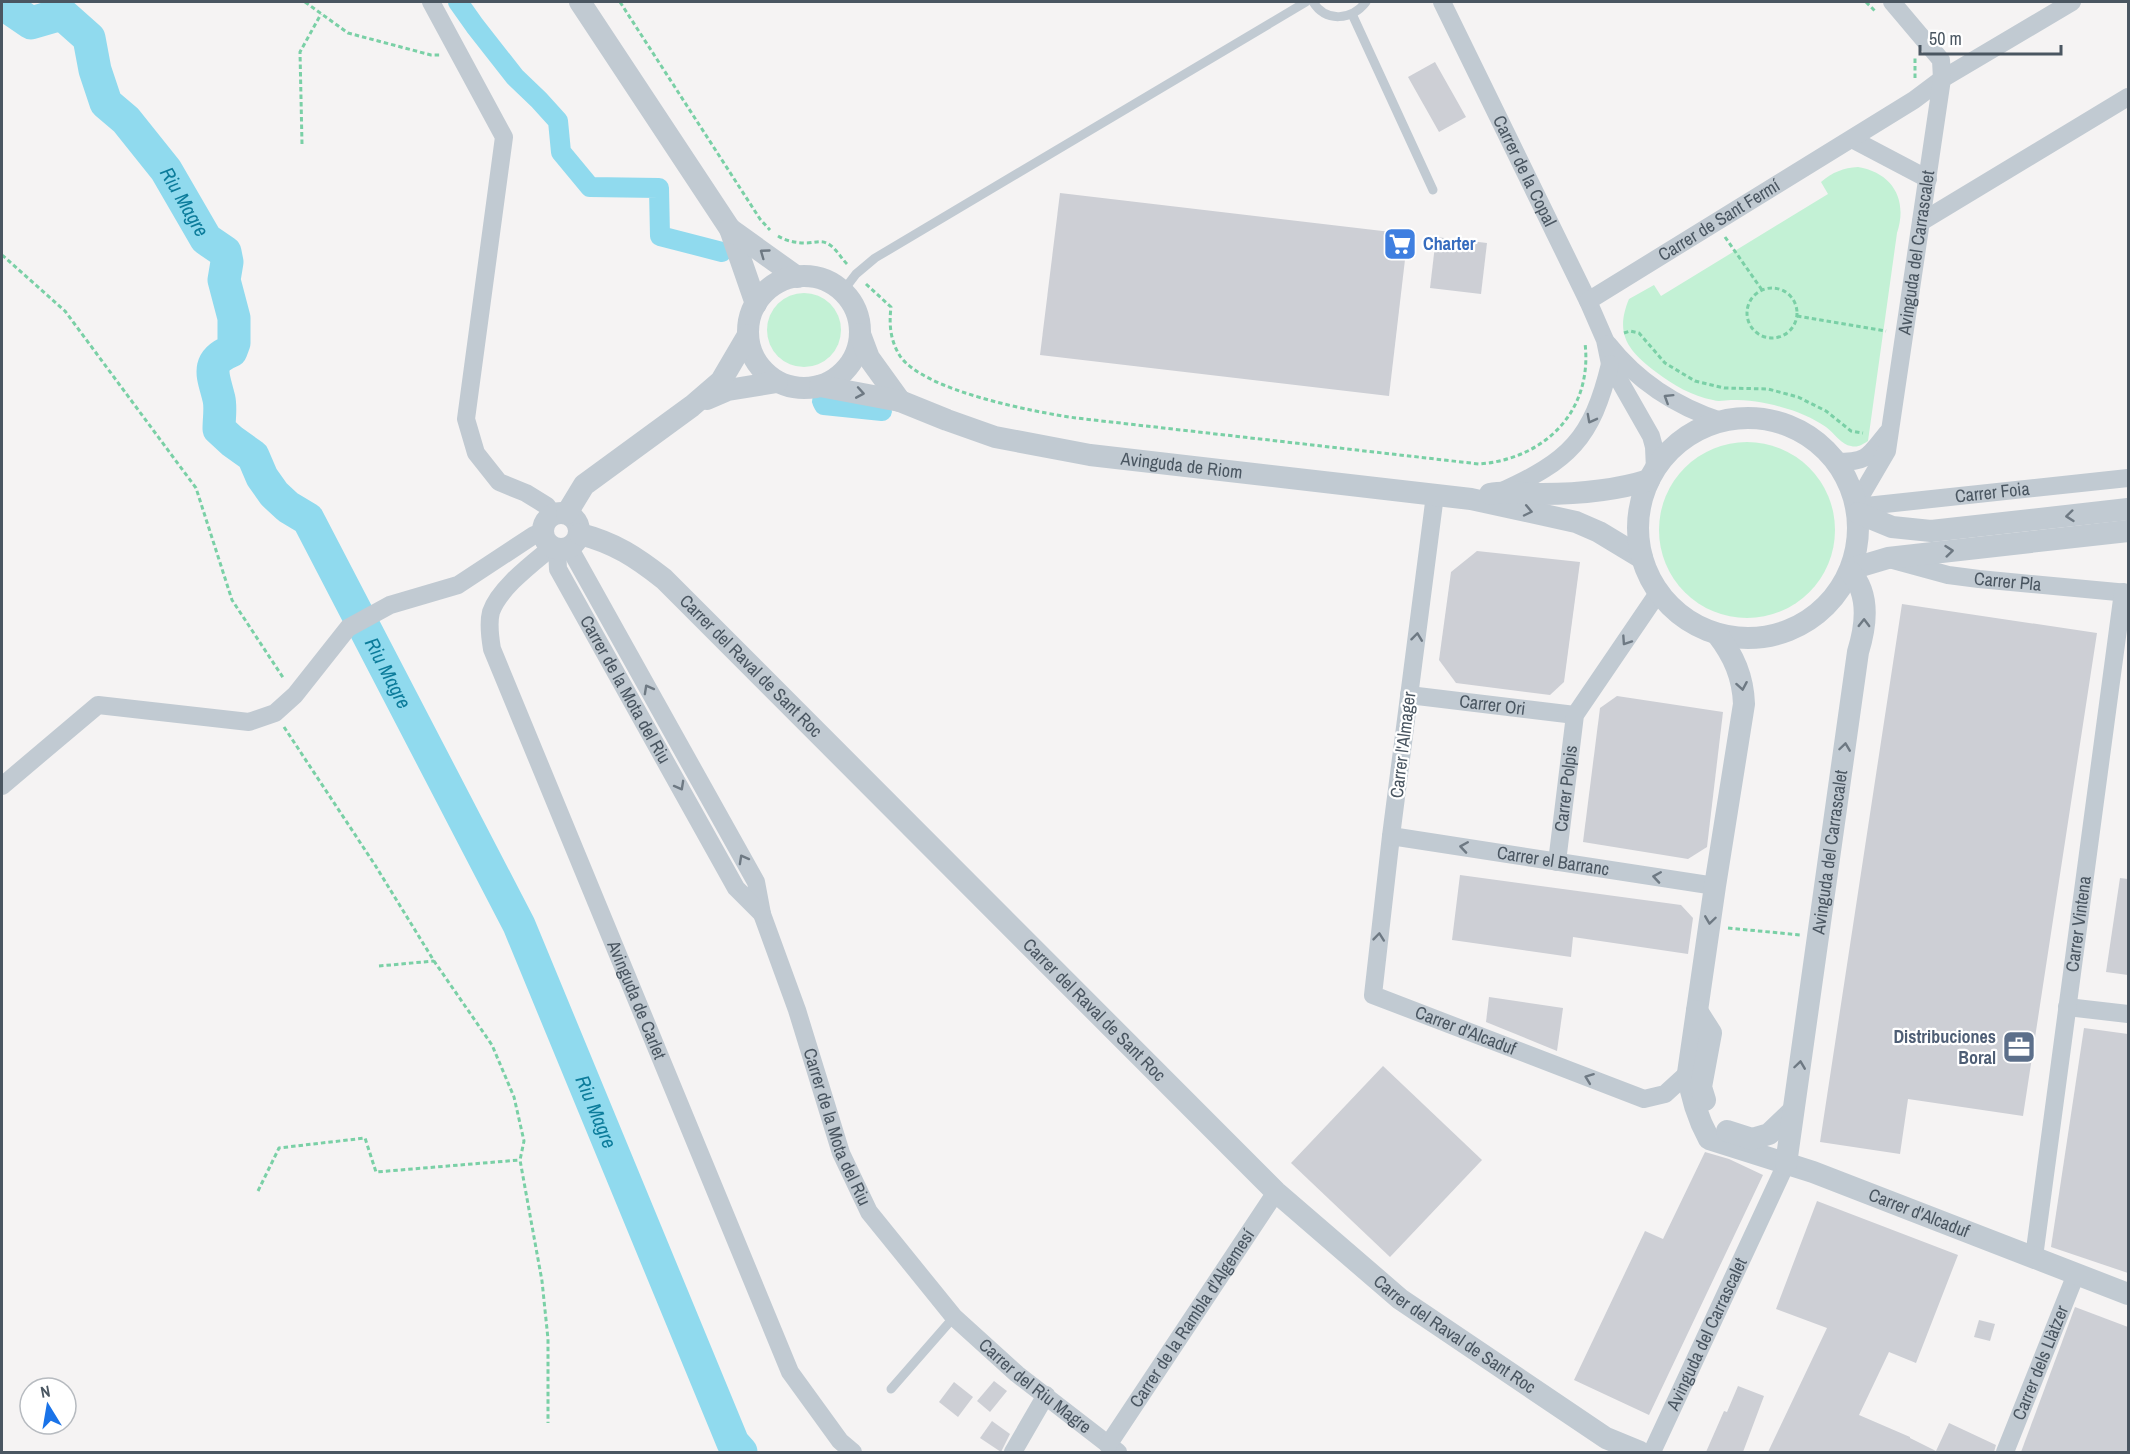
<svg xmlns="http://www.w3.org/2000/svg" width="2130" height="1454" font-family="'Archivo Narrow',sans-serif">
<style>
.green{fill:#c3f1d5}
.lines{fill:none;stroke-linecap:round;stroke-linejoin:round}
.canal{stroke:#90daee;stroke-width:20}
.river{stroke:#90daee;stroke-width:33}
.building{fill:#cdcfd5}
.path{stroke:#7ad0a6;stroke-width:3;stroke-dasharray:4.5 3;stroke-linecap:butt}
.service{stroke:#c1cad2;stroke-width:9}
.minor{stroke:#c1cad2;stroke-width:18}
.tertiary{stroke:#c1cad2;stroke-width:22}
.oneway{stroke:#6e7983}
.labels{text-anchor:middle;stroke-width:4.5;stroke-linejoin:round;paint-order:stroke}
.street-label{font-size:18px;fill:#4a5661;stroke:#fff}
.shop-label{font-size:18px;font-weight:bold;fill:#366cbe;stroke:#fff;text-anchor:start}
.service-label{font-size:18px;font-weight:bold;fill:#4e5e75;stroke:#fff;text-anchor:end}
.water-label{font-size:20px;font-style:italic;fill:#0c7c9b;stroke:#fff}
</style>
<rect width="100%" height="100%" fill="#f5f3f3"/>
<g class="green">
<path d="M1858,167C1893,173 1908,200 1897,233L1868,441C1863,444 1858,448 1851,446C1842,445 1834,433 1826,427C1813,418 1797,411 1781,407C1765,402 1748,400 1731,400C1725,400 1719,402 1713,400C1692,396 1673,385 1656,372C1629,351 1614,335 1629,299L1654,285L1661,296L1828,194L1821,182C1833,172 1843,168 1858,167Z"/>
<circle cx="804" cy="330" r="37"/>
<circle cx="1747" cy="530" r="88"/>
</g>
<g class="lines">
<g class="canal">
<path d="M458,2L475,26L515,77L539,100L558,121L561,152L590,187L659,188L660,236L722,252"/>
<path d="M822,401L824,405L882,411"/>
</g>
<path class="river" id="s1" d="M2,3L31,23L62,14L89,38L95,70L106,103L126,120L166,170L206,239L225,252L227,262L224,280L234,318V343L231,351C204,362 214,377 219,399C221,408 219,419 219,429L232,441L253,456L262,477L274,494L288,507L308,519L519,925L733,1443L741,1452"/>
</g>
<g class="building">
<path d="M1435,62L1466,117L1439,132L1408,77Z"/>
<path d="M1060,193L1408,234L1389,396L1040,355Z"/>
<path d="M1436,237L1487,243L1481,294L1430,288Z"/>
<path d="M1477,551L1580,562L1564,682L1550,695L1456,683L1439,660L1451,572Z"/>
<path d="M1902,604L2097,633L2023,1116L1908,1099L1900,1154L1820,1142Z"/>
<path d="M1617,696L1723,712L1707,847L1688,859L1583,842L1600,708Z"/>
<path d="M1460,875L1681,905L1693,918L1688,954L1573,937L1571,957L1452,940Z"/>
<path d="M2120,878L2128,879V975L2106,972Z"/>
<path d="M1489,997L1563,1008L1557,1051L1486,1022Z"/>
<path d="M2084,1028L2128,1034V1273L2051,1247Z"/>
<path d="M1383,1066L1482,1160L1390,1257L1291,1163Z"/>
<path d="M1705,1152L1729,1159L1763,1175L1649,1415L1574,1380L1645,1231L1663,1239Z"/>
<path d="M1817,1201L1958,1255L1916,1363L1889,1352L1859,1415L1910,1437V1438L1936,1451L1949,1423L1996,1445L1994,1452H1768L1827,1328L1776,1309Z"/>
<path d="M2075,1307L2128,1327V1452H2021Z"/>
<path d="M1979,1320L1995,1324L1990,1341L1974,1337Z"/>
<path d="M994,1381L1007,1391L990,1412L977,1401Z"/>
<path d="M954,1382L973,1397L958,1417L939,1402Z"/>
<path d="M1738,1386L1764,1396L1743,1452H1706L1724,1411L1727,1412Z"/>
<path d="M992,1421L1010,1434L1001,1452L980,1438Z"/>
</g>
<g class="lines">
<g class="path">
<path d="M305,2L348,33L431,55H440"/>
<path d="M620,2L760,219L770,230"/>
<path d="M1866,2L1876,12"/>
<path d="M1915,78V58"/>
<path d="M302,144L300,52L321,14"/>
<path d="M778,236C786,241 796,243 806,243C815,243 822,239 830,245C837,250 841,258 847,264"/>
<path d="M1725,237L1762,290"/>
<path d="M2,255L65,311L196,488L232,600L284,679"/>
<path d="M866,284L891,307C889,324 890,340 900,356C924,391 1034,412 1076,418L1479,464C1545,459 1593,411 1585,343"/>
<circle cx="1772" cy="313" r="25"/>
<path d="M1797,316L1886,331"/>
<path d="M1624,333L1630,331L1639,333L1665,363L1695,381L1724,388L1768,389L1798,397L1826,411L1851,431L1863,433"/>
<path d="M284,727L375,865L434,961L492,1045L514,1097L524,1141L520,1160L542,1281L548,1339V1423"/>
<path d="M1728,928L1800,935"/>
<path d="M379,966L434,961"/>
<path d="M258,1191L279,1148L365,1138L376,1172L520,1160"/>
</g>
<g class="service">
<path d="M1313,2C1326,23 1352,20 1366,2"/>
<path d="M1352,14L1433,190"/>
<path d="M843,291L856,274L875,258L1306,2"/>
<path d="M891,1389L954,1317"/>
</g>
<g class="minor">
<path d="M431,2L504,137L466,419L476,453L499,482L526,493L547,506L553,515"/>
<path id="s2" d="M1442,2L1588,301L1605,340L1610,364L1651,436L1654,447L1655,469"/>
<path d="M1852,139L1928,179"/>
<path d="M1921,222L2128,97"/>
<path id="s3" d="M1588,301L1914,100L1942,79L2072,2"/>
<path d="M1608,344C1638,382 1675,406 1721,421"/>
<path d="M1836,462C1868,462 1868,457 1887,433"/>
<path d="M1500,492C1569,461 1592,439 1610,364"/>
<path id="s4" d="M1435,495L1391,836L1373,995L1644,1099L1665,1094L1688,1073"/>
<path id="s5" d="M1856,504L1887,451L1942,79L1941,60L1892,2"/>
<path id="s6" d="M1857,507L2128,478"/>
<path id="s7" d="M552,547C533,563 499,588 491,612C488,623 490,637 492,649L790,1372L840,1441L853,1452"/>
<path id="s8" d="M569,547L756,882L762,914L797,1010L841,1153L869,1212L954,1317L1017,1374L1118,1452"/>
<path id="s9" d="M557,549L558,569L736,888L762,914"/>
<path id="s10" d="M1893,560L1948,575L1979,579L2128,593"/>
<path id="s11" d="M1409,695L1575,715"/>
<path d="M2,786L98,705L249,722L275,713L295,695L348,628L390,605L458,585L534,535L543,532"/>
<path id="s12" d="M1391,836L1715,886"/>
<path id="s13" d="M1557,862L1575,715L1658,593"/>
<path d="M2067,1007L2128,1014"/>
<path id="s14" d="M2034,1257L2123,592"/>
<path id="s15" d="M1108,1445L1276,1192"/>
<path d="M1013,1452L1046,1395"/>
<path id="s16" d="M1652,1452L1786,1164"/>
<path id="s17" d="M2005,1452L2076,1274"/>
</g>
<g class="tertiary">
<path d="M580,2L730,229L756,304"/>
<path d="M730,229L797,277"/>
<circle cx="804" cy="332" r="56"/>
<path d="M860,334L869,358L900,401"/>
<path id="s18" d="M820,386L900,401L947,420L995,437L1090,455L1471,499L1576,522L1599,532L1642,558"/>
<path d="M707,399L728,390L777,382"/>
<circle cx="1748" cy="528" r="110"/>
<path d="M1490,494C1507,490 1525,494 1542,494C1578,494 1614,491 1649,480"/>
<circle cx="561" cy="531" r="18"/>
<path d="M567,513L584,485L692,406L721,381L748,335"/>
<path d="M1858,513L1892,527L1931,531L2128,509"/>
<path id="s19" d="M580,534C615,543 636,557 664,579L1276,1192L1400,1299L1606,1438L1640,1452"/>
<path d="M1851,569L1888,558L2128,531"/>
<path id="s20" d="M1717,634C1734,656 1743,677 1744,704L1715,886L1688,1073C1691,1098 1697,1117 1709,1139L1813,1172L2128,1294"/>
<path d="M1697,1011L1711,1033L1701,1087L1705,1100"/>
<path d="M1727,1131L1752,1139L1769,1134L1793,1111"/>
<path id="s21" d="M1786,1164L1858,652C1866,626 1870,593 1850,572"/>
</g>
</g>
<defs><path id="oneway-chevron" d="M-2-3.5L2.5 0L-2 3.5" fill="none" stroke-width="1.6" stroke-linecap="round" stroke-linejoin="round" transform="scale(1.5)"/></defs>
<g class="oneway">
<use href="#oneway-chevron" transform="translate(764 253) rotate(-144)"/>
<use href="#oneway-chevron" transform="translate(860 393) rotate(10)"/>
<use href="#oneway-chevron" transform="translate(1668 398) rotate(-148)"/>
<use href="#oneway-chevron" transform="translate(1591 419) rotate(118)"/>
<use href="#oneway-chevron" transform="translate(1528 511) rotate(12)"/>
<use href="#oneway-chevron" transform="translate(2070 516) rotate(174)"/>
<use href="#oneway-chevron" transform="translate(1949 551) rotate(-6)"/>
<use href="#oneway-chevron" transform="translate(1864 623) rotate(-89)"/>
<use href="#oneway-chevron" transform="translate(1417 637) rotate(-83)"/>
<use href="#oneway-chevron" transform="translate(1626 641) rotate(124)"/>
<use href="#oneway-chevron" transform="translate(1742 686) rotate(80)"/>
<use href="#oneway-chevron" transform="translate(648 689) rotate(-119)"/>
<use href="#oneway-chevron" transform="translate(1845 747) rotate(-82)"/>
<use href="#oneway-chevron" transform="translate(680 786) rotate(61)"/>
<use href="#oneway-chevron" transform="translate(1464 847) rotate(-171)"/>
<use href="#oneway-chevron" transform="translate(743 859) rotate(-119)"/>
<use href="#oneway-chevron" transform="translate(1657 877) rotate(-171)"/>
<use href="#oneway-chevron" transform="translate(1710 920) rotate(98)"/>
<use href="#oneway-chevron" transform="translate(1379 937) rotate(-84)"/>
<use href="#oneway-chevron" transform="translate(1800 1065) rotate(-82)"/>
<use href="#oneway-chevron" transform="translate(1589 1078) rotate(-159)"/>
</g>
<defs>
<symbol id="supermarket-square" viewBox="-11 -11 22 22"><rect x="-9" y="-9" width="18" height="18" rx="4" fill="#3f7fe0" stroke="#fff"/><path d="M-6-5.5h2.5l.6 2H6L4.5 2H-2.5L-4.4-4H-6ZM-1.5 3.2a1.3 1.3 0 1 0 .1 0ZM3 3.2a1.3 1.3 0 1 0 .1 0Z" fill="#fff"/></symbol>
<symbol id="office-square" viewBox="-11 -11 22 22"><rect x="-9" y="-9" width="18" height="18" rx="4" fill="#5c6f8a" stroke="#fff"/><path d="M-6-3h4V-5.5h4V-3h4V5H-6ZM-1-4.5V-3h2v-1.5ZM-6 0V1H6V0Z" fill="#fff"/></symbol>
</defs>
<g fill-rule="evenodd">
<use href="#supermarket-square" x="1381" y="225" width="38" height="38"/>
<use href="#office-square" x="2000" y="1028" width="38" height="38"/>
</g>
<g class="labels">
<g class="street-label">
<text dy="6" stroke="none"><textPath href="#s2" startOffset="188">Carrer de la Copal</textPath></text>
<text dy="6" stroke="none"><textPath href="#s3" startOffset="154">Carrer de Sant Fermí</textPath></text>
<text dy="6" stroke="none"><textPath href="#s5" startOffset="262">Avinguda del Carrascalet</textPath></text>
<text dy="6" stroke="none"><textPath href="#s18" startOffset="372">Avinguda de Riom</textPath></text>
<text dy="6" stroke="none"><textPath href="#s6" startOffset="136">Carrer Foia</textPath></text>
<text dy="6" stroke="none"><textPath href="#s10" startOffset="117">Carrer Pla</textPath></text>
<text dy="6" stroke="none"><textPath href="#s19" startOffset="219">Carrer del Raval de Sant Roc</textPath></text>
<text dy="6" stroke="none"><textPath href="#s9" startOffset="158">Carrer de la Mota del Riu</textPath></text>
<text dy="6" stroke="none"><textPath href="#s11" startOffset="84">Carrer Ori</textPath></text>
<text transform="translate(1403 745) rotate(-83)" y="6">Carrer l'Almager</text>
<text dy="6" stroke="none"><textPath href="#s13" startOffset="74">Carrer Polpis</textPath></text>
<text dy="6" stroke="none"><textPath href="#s21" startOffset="315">Avinguda del Carrascalet</textPath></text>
<text dy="6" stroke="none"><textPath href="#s12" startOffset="164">Carrer el Barranc</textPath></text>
<text dy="6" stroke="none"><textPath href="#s14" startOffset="336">Carrer Vintena</textPath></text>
<text dy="6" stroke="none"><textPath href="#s7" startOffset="507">Avinguda de Carlet</textPath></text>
<text dy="6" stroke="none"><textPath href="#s19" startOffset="705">Carrer del Raval de Sant Roc</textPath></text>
<text dy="6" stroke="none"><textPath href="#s4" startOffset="603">Carrer d'Alcaduf</textPath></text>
<text dy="6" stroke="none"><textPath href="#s8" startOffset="642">Carrer de la Mota del Riu</textPath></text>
<text dy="6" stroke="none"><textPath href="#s20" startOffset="742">Carrer d'Alcaduf</textPath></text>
<text dy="6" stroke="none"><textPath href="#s15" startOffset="152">Carrer de la Rambla d'Algemesí</textPath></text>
<text dy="6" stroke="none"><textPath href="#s16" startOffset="130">Avinguda del Carrascalet</textPath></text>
<text dy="6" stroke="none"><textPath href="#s19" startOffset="1191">Carrer del Raval de Sant Roc</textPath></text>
<text dy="6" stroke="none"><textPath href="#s17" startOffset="96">Carrer dels Llàtzer</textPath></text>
<text dy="6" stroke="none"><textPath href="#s8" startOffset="975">Carrer del Riu Magre</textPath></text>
</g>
<g class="shop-label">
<text x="1423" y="250">Charter</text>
</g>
<g class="service-label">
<text x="1996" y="1043">Distribuciones<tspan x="1996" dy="21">Boral</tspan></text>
</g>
<g class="water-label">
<text dy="7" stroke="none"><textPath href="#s1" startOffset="298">Riu Magre</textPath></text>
<text dy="7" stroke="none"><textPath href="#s1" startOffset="856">Riu Magre</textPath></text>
<text dy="7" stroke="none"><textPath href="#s1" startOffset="1342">Riu Magre</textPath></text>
</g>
</g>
<rect width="2130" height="1454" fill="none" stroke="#4a5661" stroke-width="6"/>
<g transform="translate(48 1406) rotate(349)"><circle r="28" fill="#ffffff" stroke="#b7bbc0" stroke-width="1.5"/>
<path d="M0-4.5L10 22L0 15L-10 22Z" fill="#1a73e8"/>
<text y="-9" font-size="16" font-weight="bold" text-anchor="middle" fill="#4a5661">N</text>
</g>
<path d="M1920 45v9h141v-9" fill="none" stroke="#4a5661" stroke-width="3"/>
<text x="1929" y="45" font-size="18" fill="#4a5661" stroke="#ffffff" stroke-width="4.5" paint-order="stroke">50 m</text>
</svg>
